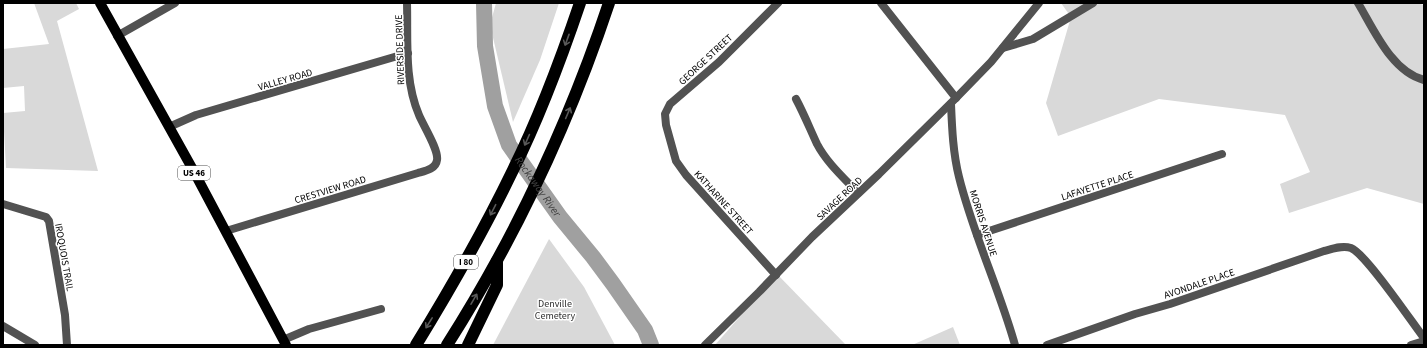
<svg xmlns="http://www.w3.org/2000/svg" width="1427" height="348" font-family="'Source Sans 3',sans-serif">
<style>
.green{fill:#d9d9d9}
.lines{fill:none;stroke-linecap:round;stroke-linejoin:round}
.river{stroke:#a0a0a0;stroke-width:16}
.minor{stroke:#525252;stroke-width:8}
.tertiary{stroke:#525252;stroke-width:8}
.primary{stroke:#000;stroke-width:10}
.motorway{stroke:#000;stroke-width:12}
.oneway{stroke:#595959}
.labels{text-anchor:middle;stroke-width:3;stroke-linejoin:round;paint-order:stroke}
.shield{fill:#fff;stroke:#4c4c4c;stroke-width:1}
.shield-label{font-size:9px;font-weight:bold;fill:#000}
.street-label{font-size:10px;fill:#000;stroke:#fff}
.park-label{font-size:10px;fill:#303030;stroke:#fff}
.water-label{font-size:11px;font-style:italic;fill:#414141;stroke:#fff}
</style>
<rect width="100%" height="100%" fill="#fff"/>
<g class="green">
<path d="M34,3H76L79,9L57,21L98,171L6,168L3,113L25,111L24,86L3,88V49L49,44Z"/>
<path d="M496,3H559L540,60L513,122L490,25Z"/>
<path d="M1061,3H1417L1424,5V204L1367,188L1289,213L1280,184L1310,172L1285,115L1159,99L1058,136L1046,103L1071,17Z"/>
<path d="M549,239L584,287L615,345H493Z"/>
<path d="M777,274L846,345H715Z"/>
<path d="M953,327L960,345H912Z"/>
</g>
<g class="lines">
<path class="river" id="s1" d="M484,3L485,46L495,106L509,145L560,217L593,257L613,284L645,330L651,345"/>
<g class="minor">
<path d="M881,3L956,98"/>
<path d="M1358,3C1374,30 1392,72 1424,80"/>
<path d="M117,36L175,3"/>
<path d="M1003,48L1033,39L1093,3"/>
<path d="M796,99C804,114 810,129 817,144C827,163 844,178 858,193"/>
<path d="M951,104C952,128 953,153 959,177C973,234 999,288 1015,345"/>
<path d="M169,127L196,115L408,53"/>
<path d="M3,204L46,217L49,221L65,315L67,345"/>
<path d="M226,231L418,173C425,171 436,169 437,160C439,150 423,125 419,115C404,80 408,40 407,3"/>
<path d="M977,235L1222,154"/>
<path d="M776,275L686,175L676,161L666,125L665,114L670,104L719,62L778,3"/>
<path d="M3,326L35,345"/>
<path d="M283,340L309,329L381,309"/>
<path d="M1047,345L1135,314L1170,304L1324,251C1332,249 1342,245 1351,248C1366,254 1411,321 1424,338"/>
<path d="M1411,345L1424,341"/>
</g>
<path class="tertiary" d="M705,345L759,292L812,237L879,174L956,98L991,62L1039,3"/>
<path class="primary" d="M100,3L192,168L286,345"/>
<g class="motorway">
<path d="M416,345C451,288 484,230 513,170C540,116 561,59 580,3"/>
<path d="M447,345C515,238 569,123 609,3"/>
<path d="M468,345L497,285V261"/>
</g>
</g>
<defs><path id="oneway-shaft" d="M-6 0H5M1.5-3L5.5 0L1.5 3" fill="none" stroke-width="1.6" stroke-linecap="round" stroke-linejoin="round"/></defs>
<g class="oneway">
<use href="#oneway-shaft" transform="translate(567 40) rotate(110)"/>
<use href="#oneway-shaft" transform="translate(568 113) rotate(-67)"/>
<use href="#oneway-shaft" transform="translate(527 140) rotate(114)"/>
<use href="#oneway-shaft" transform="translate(493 210) rotate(117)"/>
<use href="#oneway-shaft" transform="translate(474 299) rotate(-60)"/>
<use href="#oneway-shaft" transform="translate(429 323) rotate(122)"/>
</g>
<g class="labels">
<g class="shield">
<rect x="178" y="166" width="32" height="14" rx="3"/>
<rect x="454" y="255" width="24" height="14" rx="3"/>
</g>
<g class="shield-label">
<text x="194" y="176">US 46</text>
<text x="466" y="265">I 80</text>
</g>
<g class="street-label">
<text transform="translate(399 50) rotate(-92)" y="4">RIVERSIDE DRIVE</text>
<text transform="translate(705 59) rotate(-43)" y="4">GEORGE STREET</text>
<text transform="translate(285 79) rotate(-16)" y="4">VALLEY ROAD</text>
<text transform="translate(1097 185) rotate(-18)" y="4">LAFAYETTE PLACE</text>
<text transform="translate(330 189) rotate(-17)" y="4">CRESTVIEW ROAD</text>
<text transform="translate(839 198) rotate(-43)" y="4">SAVAGE ROAD</text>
<text transform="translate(724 202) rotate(48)" y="4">KATHARINE STREET</text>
<text transform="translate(984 223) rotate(72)" y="4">MORRIS AVENUE</text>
<text transform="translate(65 257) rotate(80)" y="4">IROQUOIS TRAIL</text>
<text transform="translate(1199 283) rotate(-19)" y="4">AVONDALE PLACE</text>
</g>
<g class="park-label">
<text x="555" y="307">Denville<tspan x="555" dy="12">Cemetery</tspan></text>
</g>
<g class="water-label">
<text dy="4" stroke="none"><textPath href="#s1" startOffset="196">Rockaway River</textPath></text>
</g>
</g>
<rect width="1427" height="348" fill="none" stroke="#000000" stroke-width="8"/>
</svg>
